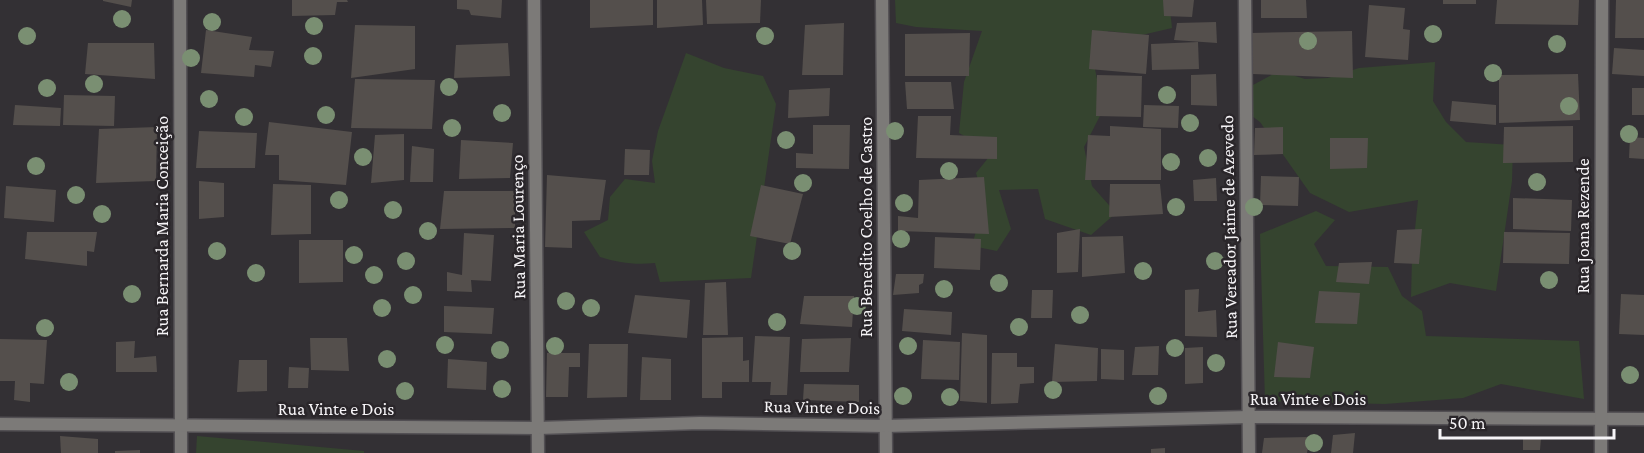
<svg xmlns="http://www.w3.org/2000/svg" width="1644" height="453" font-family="'Crimson Pro',serif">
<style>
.green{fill:#35442f}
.building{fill:#544f4c}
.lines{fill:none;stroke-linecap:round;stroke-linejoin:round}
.minor-casing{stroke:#524f53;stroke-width:15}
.minor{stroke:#7c7a78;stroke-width:12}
.tree{fill:#7a8f72}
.labels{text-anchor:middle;stroke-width:5;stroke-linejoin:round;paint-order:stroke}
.street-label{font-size:18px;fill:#f6f4f7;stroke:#2a262a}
</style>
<rect width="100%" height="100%" fill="#333034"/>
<g class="green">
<path d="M895,0H1169L1172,28L1142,35L1108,31L1095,69L1103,110L1084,147L1092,186L1116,213L1091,235L1045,219L1038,189L999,190L1011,229L997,251L972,246L984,200L976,173L993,152L959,133L964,82L982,31L916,27L896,23Z"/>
<path d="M686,53L724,68L763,76L776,104L751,278L660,282L655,263C635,265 619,263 600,257L584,232L608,220L610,197L625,179L655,183L652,161L658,131Z"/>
<path d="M1435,62L1433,101L1446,122L1466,142L1513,145L1512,181L1496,291L1450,283L1411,297L1412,258L1418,200L1349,212L1310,193L1260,122L1252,116L1253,85L1279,71L1305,79L1328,78L1359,68Z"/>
<path d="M1316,211L1335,220L1314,244L1326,266L1388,267L1402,296L1422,311L1426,336L1579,341L1584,399L1501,384L1463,398L1385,404L1265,401L1260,234Z"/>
<path d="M197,436L364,451V453H196Z"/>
</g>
<g class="building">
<path d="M103,0H132L131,7L103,1Z"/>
<path d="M292,0H347L348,2H337L335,15L292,16Z"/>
<path d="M457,0H502L501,18L471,15L469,10L457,9Z"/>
<path d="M590,0H653V25L590,28Z"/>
<path d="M657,0H702L703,25L657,28Z"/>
<path d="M706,0H761L760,23L707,24Z"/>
<path d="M1163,0H1194L1192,17L1164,16Z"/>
<path d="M1261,0H1306L1307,18H1261Z"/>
<rect x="1443" y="0" width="33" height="4"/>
<path d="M1497,0H1579L1578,25L1495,24Z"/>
<path d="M1616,0H1644V38H1615Z"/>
<path d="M1369,5L1405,8L1403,29L1410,30L1408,60L1365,57Z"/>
<path d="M1216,22L1217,43L1174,40L1177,23Z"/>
<path d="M844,23L843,75H802L805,25Z"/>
<path d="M355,25L415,26V69L351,78Z"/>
<path d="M206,30L252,37L249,50L274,51L271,67L255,65L254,77L201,73Z"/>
<path d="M1092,30L1149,35L1146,74L1089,69Z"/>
<path d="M1352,31L1353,78L1253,74L1250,33Z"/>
<path d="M970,33L969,76H905V34Z"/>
<path d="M1198,42L1199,69L1152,70L1151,44Z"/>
<path d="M88,43H154L155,79L85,74Z"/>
<path d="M508,43L510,76L454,78L456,45Z"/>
<path d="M1614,48L1644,50V76L1612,74Z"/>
<path d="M1216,74L1217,106L1191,105V75Z"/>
<path d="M1578,74L1580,120L1499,123V75Z"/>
<path d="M1097,75L1142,76L1141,117L1096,116Z"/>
<path d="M355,79L435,80L432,129L351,128Z"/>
<path d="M905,82H951L954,109H907Z"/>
<path d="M830,88L829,116L788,118L789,90Z"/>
<rect x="1632" y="88" width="12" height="27"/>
<path d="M64,95L115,96L114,126L63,125Z"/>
<path d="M1452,101L1496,105V125L1450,121Z"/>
<path d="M15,105L61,108L60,126L13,125Z"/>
<path d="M1144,105L1179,106L1178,128L1143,127Z"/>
<path d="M918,116H951L950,135L997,137V159L916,158Z"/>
<path d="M269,122L352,132L346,185L279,180V155H265Z"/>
<path d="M813,125H850L849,169L796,168V153L813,154Z"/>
<path d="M1110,126L1161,129V180H1085L1088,135L1110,136Z"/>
<path d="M1573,126V162L1503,163L1504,127Z"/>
<path d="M157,127L156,181L96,183L99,129Z"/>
<path d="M1283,127V154L1254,155L1255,128Z"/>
<path d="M199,131L257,133L255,168H196Z"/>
<path d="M404,134V180L371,183L375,135Z"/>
<path d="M1630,137L1644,138V159L1629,158Z"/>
<path d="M1330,138H1368L1367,168L1330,169Z"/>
<path d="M461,140L513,143L510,178L459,179Z"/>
<path d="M412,146L434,149L433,182H410Z"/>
<path d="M625,149L650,150L649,175H624Z"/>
<path d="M547,175L606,180L600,220L572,221V248L545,247Z"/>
<path d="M1261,176L1299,177L1298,206L1260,205Z"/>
<path d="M984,177L989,234L898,231V216L918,218L919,180Z"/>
<path d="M1216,178L1217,201H1194L1193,180Z"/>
<path d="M199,181L224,183V217L199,219Z"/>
<path d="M273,184L311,185V234L271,235Z"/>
<path d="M1110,184H1160L1163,214L1109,217Z"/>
<path d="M761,185L803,194L790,244L750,236Z"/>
<path d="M6,186L56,190L54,222L4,218Z"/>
<path d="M444,191H515V228L440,229Z"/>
<path d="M1513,198L1572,200L1571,231L1513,229Z"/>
<path d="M1080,229L1078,272L1057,273V233Z"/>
<path d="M1422,229L1419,264L1394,263L1397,230Z"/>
<path d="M27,232H97L94,252L87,251V266L25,259Z"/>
<path d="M1504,232L1570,233L1569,264L1503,263Z"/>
<path d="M464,233L494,235L491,281L471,280L472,292L447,291V272L462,275Z"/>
<path d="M1123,236L1125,273L1082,277V237Z"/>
<path d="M935,237L981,239L980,270L934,268Z"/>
<path d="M299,240H343V282L299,283Z"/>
<path d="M1372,262L1369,284L1336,282L1339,263Z"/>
<path d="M896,274H924L923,283L919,285V293L893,295Z"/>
<path d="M726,282L728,335H703L705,283Z"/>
<path d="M1199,289L1198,312L1216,310L1217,337L1185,336V290Z"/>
<path d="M1032,290H1053L1052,318H1031Z"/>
<path d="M1319,291L1360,293L1357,324L1315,323Z"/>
<path d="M1621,294L1644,295V335L1619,334Z"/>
<path d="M635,295L690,300L687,338L628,333Z"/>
<path d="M804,296H854L852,327L800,324Z"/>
<path d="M444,306L494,308L492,334L444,332Z"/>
<path d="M904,309L952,312L951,335L902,331Z"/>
<path d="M962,333L987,335V403L960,401Z"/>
<path d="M755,336L790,337L787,395H770L771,382H752Z"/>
<path d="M743,337V361L749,360V382H722V398H702V338Z"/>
<path d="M310,338H347L349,371L311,370Z"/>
<path d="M851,338L849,372H800L802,339Z"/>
<path d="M0,339L47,340L44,384L30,383V402L14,400L15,381H0Z"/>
<path d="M923,340L960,342L959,380L921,379Z"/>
<path d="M135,341L134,358L156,356L157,372H116V342Z"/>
<path d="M1278,342L1314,347L1310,378L1274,377Z"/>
<path d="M589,344H628L627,397L587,398Z"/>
<path d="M1055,344L1098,348L1097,381L1052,382Z"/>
<path d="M1159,346L1158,375H1132L1135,347Z"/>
<path d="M1203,347V383L1185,384V348Z"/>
<path d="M1101,349L1124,350V380L1101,379Z"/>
<path d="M547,353H580V367H569L568,397H546Z"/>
<path d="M992,353H1017V367H1034V383L1020,384L1018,403L991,404Z"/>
<path d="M642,357L671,359V400H640Z"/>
<path d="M448,359L487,362L486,390L447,388Z"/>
<path d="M239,360H267V391L237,392Z"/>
<path d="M289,367L309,368L308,388H288Z"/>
<path d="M804,384L859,385V402L803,400Z"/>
<path d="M1355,433L1353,453H1331L1333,435Z"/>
<path d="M60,436L98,439V453H61Z"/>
<path d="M1310,437L1307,453H1262L1264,438Z"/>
<path d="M1523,438H1541L1540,450H1523Z"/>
<path d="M1165,448V453H1151V449Z"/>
<path d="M140,450V453H115V451Z"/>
</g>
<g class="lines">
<defs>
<g id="minor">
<path d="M180,0L181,453"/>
<path d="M534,0L538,453"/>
<path d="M882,0L886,453"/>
<path d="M1245,0L1249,453"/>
<path d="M0,424L538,428L700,423L885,426L1249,417L1644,419"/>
<path d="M1601,453L1602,0"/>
</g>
</defs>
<use href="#minor" class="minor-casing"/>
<use href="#minor" class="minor"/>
</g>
<g class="tree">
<circle cx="122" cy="19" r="9"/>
<circle cx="212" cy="22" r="9"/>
<circle cx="314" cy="26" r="9"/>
<circle cx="1433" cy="34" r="9"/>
<circle cx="27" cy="36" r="9"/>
<circle cx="765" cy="36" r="9"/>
<circle cx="1308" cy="41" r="9"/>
<circle cx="1557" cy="44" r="9"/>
<circle cx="313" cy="56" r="9"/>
<circle cx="191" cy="58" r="9"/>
<circle cx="1493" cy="73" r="9"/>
<circle cx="94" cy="84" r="9"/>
<circle cx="449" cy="87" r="9"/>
<circle cx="47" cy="88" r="9"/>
<circle cx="1167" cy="95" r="9"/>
<circle cx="209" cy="99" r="9"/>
<circle cx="1569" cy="106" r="9"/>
<circle cx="502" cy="113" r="9"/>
<circle cx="326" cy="115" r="9"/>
<circle cx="244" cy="117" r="9"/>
<circle cx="1190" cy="123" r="9"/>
<circle cx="452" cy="128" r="9"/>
<circle cx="895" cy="131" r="9"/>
<circle cx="1629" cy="134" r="9"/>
<circle cx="786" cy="140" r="9"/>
<circle cx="363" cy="157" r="9"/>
<circle cx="1208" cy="158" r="9"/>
<circle cx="1171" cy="162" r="9"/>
<circle cx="36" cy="166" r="9"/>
<circle cx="949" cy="171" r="9"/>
<circle cx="1537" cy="182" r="9"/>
<circle cx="803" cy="183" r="9"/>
<circle cx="76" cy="195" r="9"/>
<circle cx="339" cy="200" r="9"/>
<circle cx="904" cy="203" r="9"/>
<circle cx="1176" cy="207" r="9"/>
<circle cx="1254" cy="207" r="9"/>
<circle cx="393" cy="210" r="9"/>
<circle cx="102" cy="214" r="9"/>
<circle cx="428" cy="231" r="9"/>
<circle cx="901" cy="239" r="9"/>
<circle cx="217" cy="251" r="9"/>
<circle cx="792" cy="251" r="9"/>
<circle cx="354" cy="255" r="9"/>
<circle cx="406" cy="261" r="9"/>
<circle cx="1215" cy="261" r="9"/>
<circle cx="1143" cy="271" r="9"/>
<circle cx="256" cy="273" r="9"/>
<circle cx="374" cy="275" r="9"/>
<circle cx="1549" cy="280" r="9"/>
<circle cx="999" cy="283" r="9"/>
<circle cx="944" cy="289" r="9"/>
<circle cx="132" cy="294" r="9"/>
<circle cx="413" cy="295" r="9"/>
<circle cx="566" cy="301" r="9"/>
<circle cx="857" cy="306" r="9"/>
<circle cx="382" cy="308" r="9"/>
<circle cx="591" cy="308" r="9"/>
<circle cx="1080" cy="315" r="9"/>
<circle cx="777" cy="322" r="9"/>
<circle cx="1019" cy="327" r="9"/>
<circle cx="45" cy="328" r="9"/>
<circle cx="445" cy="345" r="9"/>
<circle cx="555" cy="346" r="9"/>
<circle cx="908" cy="346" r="9"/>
<circle cx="1175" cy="348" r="9"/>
<circle cx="500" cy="350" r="9"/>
<circle cx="387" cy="359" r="9"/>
<circle cx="1216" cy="363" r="9"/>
<circle cx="1630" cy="375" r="9"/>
<circle cx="69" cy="382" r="9"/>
<circle cx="502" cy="389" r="9"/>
<circle cx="1053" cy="390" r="9"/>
<circle cx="405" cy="391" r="9"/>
<circle cx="903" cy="396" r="9"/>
<circle cx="1158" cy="396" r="9"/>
<circle cx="950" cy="397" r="9"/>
<circle cx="1314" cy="443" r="9"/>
</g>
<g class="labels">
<g class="street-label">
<text transform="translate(162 226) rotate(-90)" y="6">Rua Bernarda Maria Conceição</text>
<text transform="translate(1583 226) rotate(-90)" y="6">Rua Joana Rezende</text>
<text transform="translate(518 227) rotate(-91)" y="6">Rua Maria Lourenço</text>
<text transform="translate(866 227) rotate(-90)" y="6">Rua Benedito Coelho de Castro</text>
<text transform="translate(1229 227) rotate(-91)" y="6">Rua Vereador Jaime de Azevedo</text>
<text x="1308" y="405">Rua Vinte e Dois</text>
<text transform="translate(822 407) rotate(1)" y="6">Rua Vinte e Dois</text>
<text x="336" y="415">Rua Vinte e Dois</text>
</g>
</g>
<path d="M1440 429v9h174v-9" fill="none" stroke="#f6f4f7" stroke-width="3"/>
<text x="1449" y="429" font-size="18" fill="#f6f4f7" stroke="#2a262a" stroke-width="4.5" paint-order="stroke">50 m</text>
</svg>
